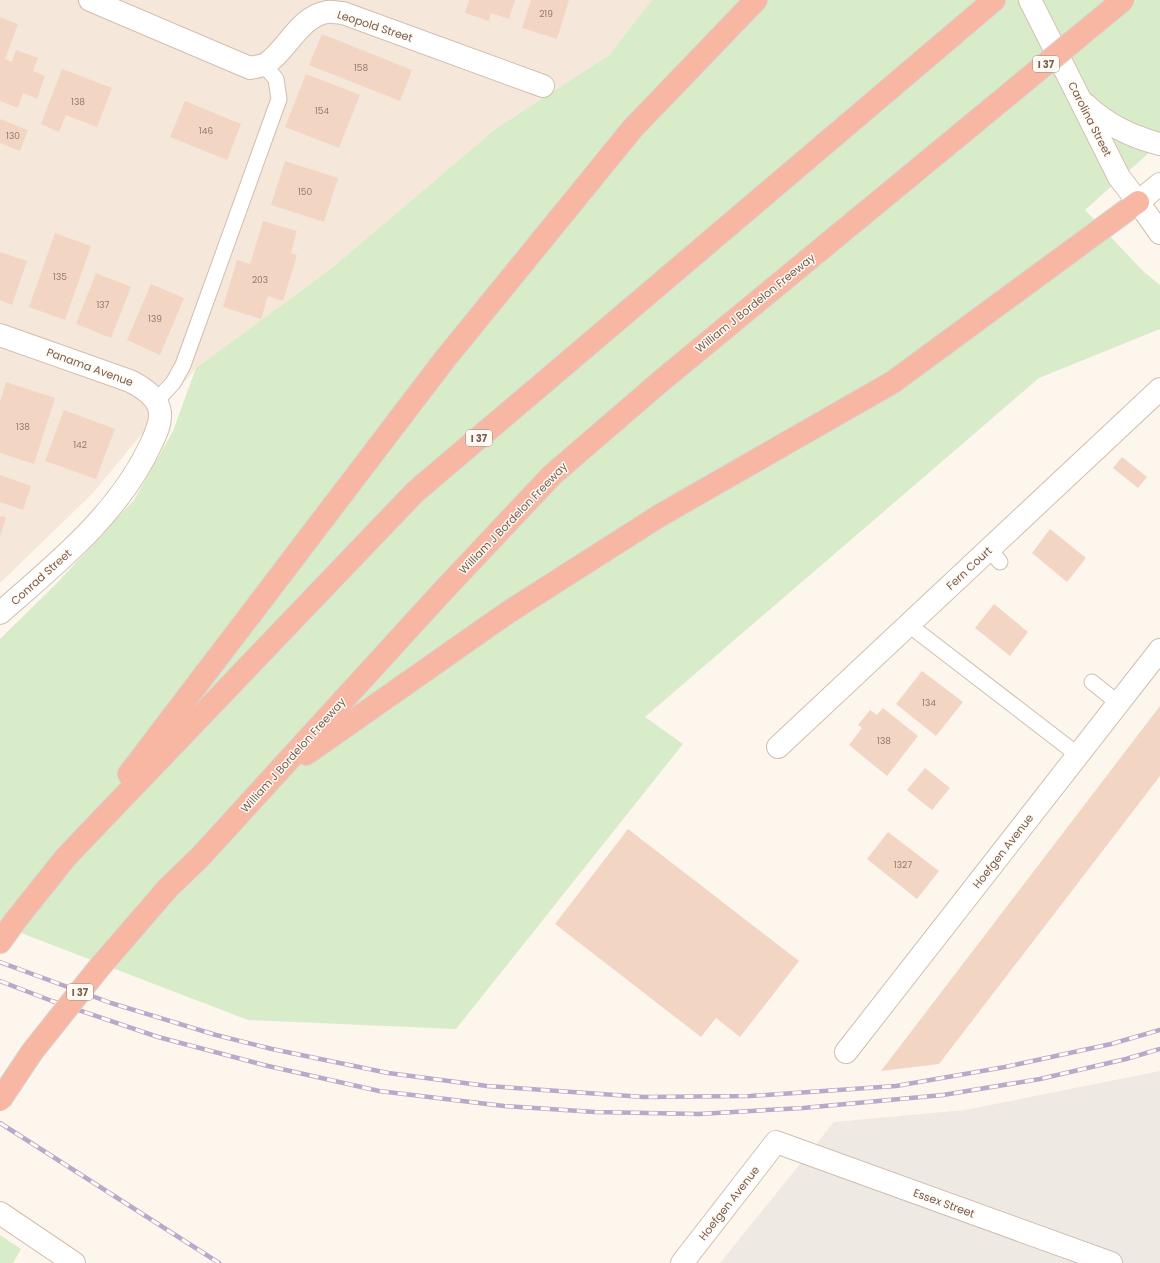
<svg xmlns="http://www.w3.org/2000/svg" width="1160" height="1263" font-family="Poppins,sans-serif">
<style>
.residential{fill:#f5e8da}
.industrial{fill:#efe9e4}
.green{fill:#d8ecc9}
.building{fill:#f3d5c3}
.lines{fill:none;stroke-linecap:round;stroke-linejoin:round}
.lane-casing{stroke:#d1beb0;stroke-width:17}
.street-casing{stroke:#d1beb0;stroke-width:24}
.secondary-casing{stroke:#d6c0b0;stroke-width:24}
.highway-casing{stroke:#dad1cd;stroke-width:24}
.lane{stroke:#fff;stroke-width:15}
.street{stroke:#fff;stroke-width:22}
.secondary{stroke:#fff;stroke-width:22}
.highway{stroke:#f7b7a3;stroke-width:22}
.rail-casing{stroke:#b9a8c9;stroke-width:4.5}
.rail{stroke:#fffaf3;stroke-width:3;stroke-dasharray:9;stroke-linecap:butt}
.highway-bridge-casing{stroke:#dad1cd;stroke-width:24;stroke-linecap:butt}
.highway-bridge{stroke:#f7b7a3;stroke-width:22}
.labels{text-anchor:middle;stroke-width:3;stroke-linejoin:round;paint-order:stroke}
.number-label{font-size:9px;fill:#987a6a}
.shield{fill:#fffaf3;stroke:#a28b7f;stroke-width:1}
.shield-label{font-size:10px;font-weight:bold;fill:#7a5c4d}
.street-label{font-size:11px;fill:#7a5c4d;stroke:#fffaf3}
</style>
<rect width="100%" height="100%" fill="#fdf6ec"/>
<path class="residential" d="M0,0H652L609,55L494,130L332,268L196,368L93,493L0,583Z"/>
<path class="industrial" d="M1160,1071V1263H720L834,1122L965,1110Z"/>
<g class="green">
<path d="M652,0H1160V143L1085,210L1144,272L1160,285V329L1039,378L645,717L683,744L456,1029L248,1020L0,925V639L56,584L134,500L173,431L196,368L332,268L494,130L609,55Z"/>
<path d="M0,1235L21,1249L13,1263H0Z"/>
</g>
<g class="building">
<path d="M469,0H515L509,19L491,13L489,21L465,13Z"/>
<path d="M531,0H569L557,39L522,28Z"/>
<path d="M0,17L18,24L5,59L12,62L16,50L38,58L33,71L45,76L37,99L23,93L18,108L0,101Z"/>
<path d="M322,34L412,70L400,101L309,65Z"/>
<path d="M62,69L112,88L97,127L66,115L59,132L41,124Z"/>
<path d="M306,74L360,95L339,148L285,127Z"/>
<path d="M185,101L241,124L227,160L170,137Z"/>
<path d="M0,119L28,130L20,151L0,143Z"/>
<path d="M285,161L338,178L324,222L271,205Z"/>
<path d="M263,221L297,231L291,253L297,255L283,301L268,296L261,319L223,307L237,260L250,264Z"/>
<path d="M55,233L91,246L65,320L29,307Z"/>
<path d="M0,252L27,261L12,305L0,300Z"/>
<path d="M96,273L131,287L111,338L76,324Z"/>
<path d="M151,284L184,298L160,355L127,340Z"/>
<path d="M6,382L55,398L34,464L0,453V402Z"/>
<path d="M64,410L115,429L96,479L45,461Z"/>
<path d="M1122,457L1147,477L1138,488L1113,468Z"/>
<path d="M0,475L31,486L23,510L0,502Z"/>
<path d="M0,516L6,517L0,537Z"/>
<path d="M1050,529L1086,558L1067,582L1032,553Z"/>
<path d="M994,604L1028,632L1010,656L975,628Z"/>
<path d="M922,671L963,702L936,736L896,704Z"/>
<path d="M1160,706V776L939,1064L881,1071Z"/>
<path d="M883,708L918,736L887,776L849,745L862,728L858,725L870,710L877,715Z"/>
<path d="M925,768L950,788L932,810L907,790Z"/>
<path d="M628,829L799,961L740,1037L716,1018L701,1037L555,924Z"/>
<path d="M888,832L939,871L917,899L867,859Z"/>
</g>
<g class="lines">
<defs>
<g id="lane">
<path d="M156,401L173,383L183,365L279,99L276,79L264,65"/>
<path d="M989,549L1000,562"/>
<path d="M909,625L1078,755"/>
<path d="M1092,682L1118,703"/>
</g>
<g id="street">
<path d="M90,0L250,68C255,67 262,66 266,64C288,49 299,17 327,12C332,11 338,13 343,13L543,86"/>
<path d="M1138,202L1160,233"/>
<path d="M0,335L130,381C142,387 159,397 160,413C161,423 156,433 152,442C120,513 57,563 0,613"/>
<path d="M778,747L1160,389"/>
<path d="M846,1052L1160,650"/>
<path d="M0,1213L74,1263"/>
<path d="M682,1263L776,1142L1111,1263"/>
</g>
<g id="secondary">
<path d="M1030,0L1119,177L1138,202L1160,184"/>
<path d="M1086,105C1107,125 1132,137 1160,144"/>
</g>
<g id="highway">
<path d="M306,754L507,613L659,516L893,382L1138,202"/>
<path d="M129,774L445,359L633,128L756,0"/>
<path d="M167,889L201,856L441,593L552,475L661,381L968,128"/>
<path d="M0,942L15,921L66,857L415,492L994,0"/>
</g>
</defs>
<use href="#lane" class="lane-casing"/>
<use href="#street" class="street-casing"/>
<use href="#secondary" class="secondary-casing"/>
<use href="#highway" class="highway-casing"/>
<use href="#lane" class="lane"/>
<use href="#street" class="street"/>
<use href="#secondary" class="secondary"/>
<use href="#highway" class="highway"/>
<defs>
<g id="rail">
<path d="M0,962L111,1003L216,1035L272,1049L388,1073L487,1086L644,1097L750,1096L896,1086L1005,1067L1111,1044L1160,1030"/>
<path d="M0,981L52,1001L158,1037L268,1066L379,1091L504,1106L595,1112L699,1114L803,1108L943,1095L1040,1079L1126,1059L1160,1049"/>
<path d="M0,1123L219,1263"/>
</g>
</defs>
<use href="#rail" class="rail-casing"/>
<use href="#rail" class="rail"/>
<defs>
<g id="highway-bridge">
<path d="M968,128L1123,0"/>
<path d="M0,1100L32,1052L98,969L167,889"/>
</g>
</defs>
<use href="#highway-bridge" class="highway-bridge-casing"/>
<use href="#highway-bridge" class="highway-bridge"/>
</g>
<g class="labels">
<g class="number-label">
<text x="546" y="17">219</text>
<text x="361" y="71">158</text>
<text x="78" y="105">138</text>
<text x="322" y="114">154</text>
<text x="206" y="134">146</text>
<text x="13" y="139">130</text>
<text x="305" y="195">150</text>
<text x="60" y="280">135</text>
<text x="260" y="283">203</text>
<text x="103" y="308">137</text>
<text x="155" y="322">139</text>
<text x="23" y="430">138</text>
<text x="80" y="448">142</text>
<text x="929" y="706">134</text>
<text x="884" y="744">138</text>
<text x="903" y="868">1327</text>
</g>
<g class="shield">
<rect x="1033" y="56" width="26" height="16" rx="3"/>
<rect x="466" y="430" width="26" height="16" rx="3"/>
<rect x="67" y="984" width="26" height="16" rx="3"/>
</g>
<g class="shield-label">
<text x="1046" y="68">I 37</text>
<text x="479" y="442">I 37</text>
<text x="80" y="996">I 37</text>
</g>
<g class="street-label">
<text transform="translate(375 26) rotate(18)" y="4">Leopold Street</text>
<text transform="translate(1090 119) rotate(63)" y="4">Carolina Street</text>
<text transform="translate(755 303) rotate(-39)" y="4">William J Bordelon Freeway</text>
<text transform="translate(90 367) rotate(20)" y="4">Panama Avenue</text>
<text transform="translate(513 518) rotate(-46)" y="4">William J Bordelon Freeway</text>
<text transform="translate(969 568) rotate(-43)" y="4">Fern Court</text>
<text transform="translate(41 577) rotate(-42)" y="4">Conrad Street</text>
<text transform="translate(293 755) rotate(-48)" y="4">William J Bordelon Freeway</text>
<text transform="translate(1003 851) rotate(-52)" y="4">Hoefgen Avenue</text>
<text transform="translate(729 1203) rotate(-52)" y="4">Hoefgen Avenue</text>
<text transform="translate(944 1203) rotate(20)" y="4">Essex Street</text>
</g>
</g>
</svg>
